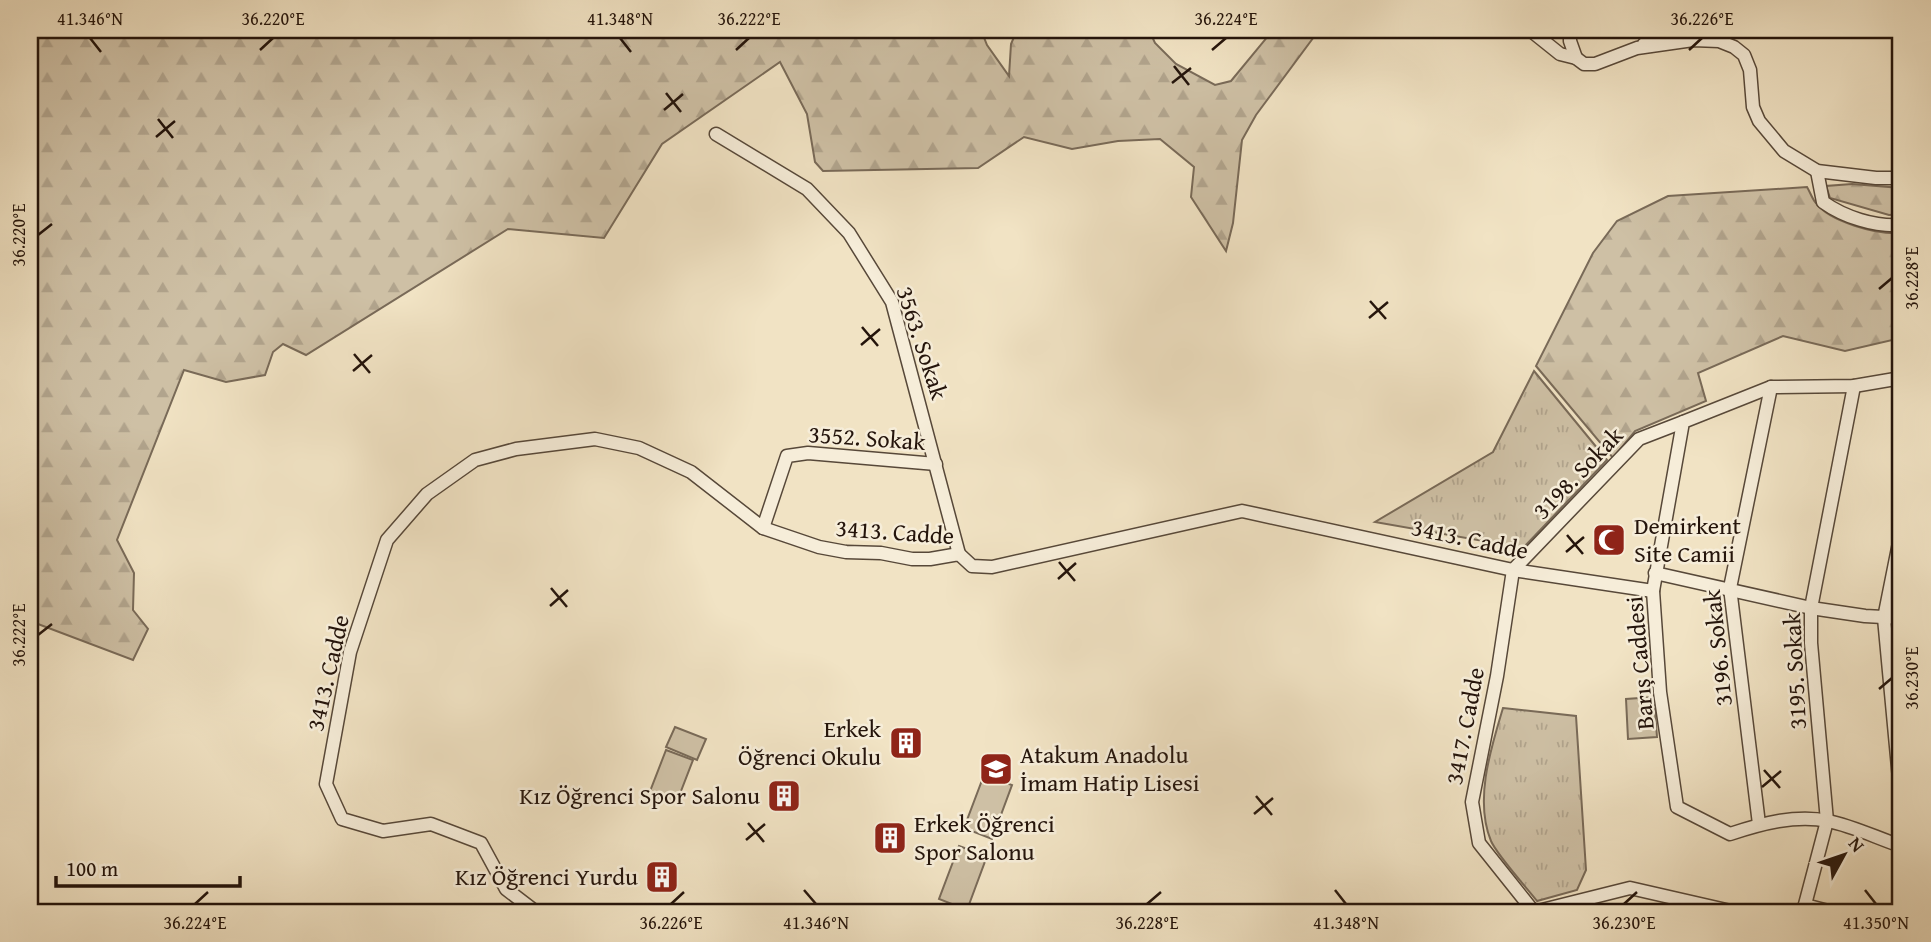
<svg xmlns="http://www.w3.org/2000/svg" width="1931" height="942" font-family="'Gentium Book Plus',serif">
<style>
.grass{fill:url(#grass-tufts);stroke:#796a58;stroke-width:2}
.forest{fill:url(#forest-firs);stroke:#796a58;stroke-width:2}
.park{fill:#cec0a5;stroke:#796a58;stroke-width:2}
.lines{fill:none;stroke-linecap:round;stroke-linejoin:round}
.minor-casing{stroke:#574839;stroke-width:15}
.minor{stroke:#f6edd9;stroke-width:12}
.ticks{fill:none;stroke:#24140b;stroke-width:2.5}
.labels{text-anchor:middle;stroke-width:5;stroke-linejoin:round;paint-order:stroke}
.street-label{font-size:24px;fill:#24140b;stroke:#f6edd9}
.poi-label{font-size:24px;fill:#24140b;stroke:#f6edd9;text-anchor:start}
.neatline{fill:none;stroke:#24140b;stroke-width:2.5}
.ticks-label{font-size:18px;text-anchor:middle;fill:#24140b}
</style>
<defs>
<pattern id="grass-tufts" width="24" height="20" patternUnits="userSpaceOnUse" patternTransform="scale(1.75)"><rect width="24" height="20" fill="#cec0a5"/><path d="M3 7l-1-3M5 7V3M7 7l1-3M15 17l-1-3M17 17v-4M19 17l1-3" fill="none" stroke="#b1a48d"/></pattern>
<pattern id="forest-firs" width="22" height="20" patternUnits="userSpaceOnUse" patternTransform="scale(1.75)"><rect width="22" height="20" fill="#cec0a5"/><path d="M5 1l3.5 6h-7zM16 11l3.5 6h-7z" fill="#b1a48d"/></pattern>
</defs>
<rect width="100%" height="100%" fill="#f1e3c4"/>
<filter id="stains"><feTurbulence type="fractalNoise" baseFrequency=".00286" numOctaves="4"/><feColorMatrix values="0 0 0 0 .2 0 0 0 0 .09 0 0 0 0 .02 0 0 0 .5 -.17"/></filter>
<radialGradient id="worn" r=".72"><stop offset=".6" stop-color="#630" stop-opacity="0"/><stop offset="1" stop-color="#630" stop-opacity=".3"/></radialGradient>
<g class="grass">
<path d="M1534,371L1607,460L1523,548L1375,522L1493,452Z"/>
<path d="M1503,708L1576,716L1586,870L1577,890L1537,901C1526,887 1497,855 1491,841C1474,800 1491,748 1503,708Z"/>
</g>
<g class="forest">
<path d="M30,30H981L987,45L1009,76L1011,44L1017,30H1149L1155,43L1176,64L1215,85L1231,81L1273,30H1319L1256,115L1242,140L1233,223L1226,251L1191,197L1194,167L1160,139L1118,141L1072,149L1024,137L978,168L823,171L815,162L807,114L780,62L662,144L604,238L508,229L306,355L283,344L273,352L265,375L226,382L184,370L117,540L134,573L133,610L148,629L133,660L30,621Z"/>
<path d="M1852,184L1901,188V214L1889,215L1830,198L1826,186Z"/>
<path d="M1807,187C1810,192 1812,198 1815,202C1829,222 1878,235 1901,233V338L1845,351L1783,336L1698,373L1706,401L1635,431L1613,458L1536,366L1593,253L1617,221L1668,196Z"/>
</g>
<g class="park">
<path d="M1654,697L1657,737L1628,739L1626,699Z"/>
<path d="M675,727L706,739L697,760L666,747Z"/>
<path d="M666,750L693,760L676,804L649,794Z"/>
<path d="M984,775L1012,785L992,839L964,828Z"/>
<path d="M959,846L987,856L967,910L939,899Z"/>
</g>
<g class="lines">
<defs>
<g id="minor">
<path d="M1530,30L1560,54L1576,58L1584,64H1595L1637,48L1693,40L1719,41L1734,47L1744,55L1750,70L1753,107L1759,121L1784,151L1817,171L1876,178H1901"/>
<path d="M1570,30V41L1576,58"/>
<path d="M1644,44L1666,30"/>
<path d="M716,134L807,189L849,233L892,302L959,554"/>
<path d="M1817,171L1823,202C1844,217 1875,227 1901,225"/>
<path d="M1901,378L1854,386L1771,387L1683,422L1653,591L1660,692L1677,807L1730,834C1760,824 1796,814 1828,821C1853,826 1877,838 1901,846"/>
<path d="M763,528L787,456L808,453L936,464"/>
<path d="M1901,533L1884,618L1901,800"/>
<path d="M1655,573L1811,608L1865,616L1901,618"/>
<path d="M1759,824L1730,588L1771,387"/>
<path d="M1805,905L1832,912"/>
<path d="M536,912L506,889L481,843L431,824L383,831L342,819L326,784L350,652L387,540L427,494L475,460L516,449L595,439L639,448L691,472L763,528L819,547L846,552L881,553L912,559H930L959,554L972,566L992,567L1242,511L1513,570L1653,591"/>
<path d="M1534,912L1479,843L1472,802L1497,676L1513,570L1639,439L1683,422"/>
<path d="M1534,912L1630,888L1735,912"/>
<path d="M1803,912L1827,821L1811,643V608L1854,386"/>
</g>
</defs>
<use href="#minor" class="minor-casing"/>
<use href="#minor" class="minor"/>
</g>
<path class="ticks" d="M90,38L101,52M620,38L631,52M260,50L273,38M736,50L749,38M1212,50L1226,38M1689,50L1702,38M1174,66L1189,85M1172,83L1191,68M666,93L681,112M664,110L683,94M158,119L173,138M156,137L175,121M38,235L52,224M1879,289L1892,278M1370,301L1386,319M1369,318L1388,302M862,327L878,346M861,345L880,329M354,354L370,373M353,371L372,355M1567,535L1583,554M1566,552L1584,537M1059,562L1075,581M1058,579L1076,563M551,588L567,607M550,606L568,590M38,635L52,624M1879,689L1892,678M1764,770L1780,788M1762,787L1781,771M1256,796L1272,815M1254,814L1273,798M748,823L764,842M746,840L765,824M804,890L816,904M1335,890L1346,904M1865,890L1876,904M195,904L208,892M671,904L684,892M1147,904L1161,892M1624,904L1637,892"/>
<defs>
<symbol id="mosque-square" viewBox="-11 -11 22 22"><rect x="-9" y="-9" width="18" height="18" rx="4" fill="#8f2418" stroke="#f6edd9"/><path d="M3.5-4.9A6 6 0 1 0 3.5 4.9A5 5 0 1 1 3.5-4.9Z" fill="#fff"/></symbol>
<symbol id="building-square" viewBox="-11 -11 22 22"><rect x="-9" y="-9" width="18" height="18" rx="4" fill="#8f2418" stroke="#f6edd9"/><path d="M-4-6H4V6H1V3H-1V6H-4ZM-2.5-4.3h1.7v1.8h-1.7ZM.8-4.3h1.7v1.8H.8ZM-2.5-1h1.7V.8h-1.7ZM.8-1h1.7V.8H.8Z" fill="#fff"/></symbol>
<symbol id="school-square" viewBox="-11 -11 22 22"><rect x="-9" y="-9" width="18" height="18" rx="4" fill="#8f2418" stroke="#f6edd9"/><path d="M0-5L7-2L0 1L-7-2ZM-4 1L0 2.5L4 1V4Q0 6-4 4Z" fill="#fff"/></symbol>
</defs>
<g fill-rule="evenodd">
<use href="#mosque-square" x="1590" y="521" width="38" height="38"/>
<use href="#building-square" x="887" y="724" width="38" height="38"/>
<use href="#school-square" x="977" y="750" width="38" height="38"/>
<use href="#building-square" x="765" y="777" width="38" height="38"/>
<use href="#building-square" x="871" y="819" width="38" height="38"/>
<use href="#building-square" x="643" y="858" width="38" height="38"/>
</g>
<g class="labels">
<g class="street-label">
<text transform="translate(922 343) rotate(72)" y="8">3563. Sokak</text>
<text transform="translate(867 438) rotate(4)" y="8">3552. Sokak</text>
<text transform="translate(1578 473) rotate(-46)" y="8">3198. Sokak</text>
<text transform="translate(895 532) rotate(4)" y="8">3413. Cadde</text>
<text transform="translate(1470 539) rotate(12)" y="8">3413. Cadde</text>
<text transform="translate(1718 648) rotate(-96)" y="8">3196. Sokak</text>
<text transform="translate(1640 663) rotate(-95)" y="8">Barış Caddesi</text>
<text transform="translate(1795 671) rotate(-93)" y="8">3195. Sokak</text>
<text transform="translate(328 673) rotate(-77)" y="8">3413. Cadde</text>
<text transform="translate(1465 726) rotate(-79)" y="8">3417. Cadde</text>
</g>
<g class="poi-label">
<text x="1634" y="534">Demirkent<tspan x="1634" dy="28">Site Camii</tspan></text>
<text x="881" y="737" text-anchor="end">Erkek<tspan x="881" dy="28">Öğrenci Okulu</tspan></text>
<text x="1020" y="763">Atakum Anadolu<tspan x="1020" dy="28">İmam Hatip Lisesi</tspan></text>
<text x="760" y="804" text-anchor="end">Kız Öğrenci Spor Salonu</text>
<text x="914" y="832">Erkek Öğrenci<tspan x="914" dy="28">Spor Salonu</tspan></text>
<text x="638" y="885" text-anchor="end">Kız Öğrenci Yurdu</text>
</g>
</g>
<rect width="1931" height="942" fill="none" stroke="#f1e3c4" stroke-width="77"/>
<g transform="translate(1844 855) rotate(50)" stroke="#f6edd9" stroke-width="5" paint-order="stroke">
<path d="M0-5L12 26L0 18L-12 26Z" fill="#24140b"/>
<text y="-10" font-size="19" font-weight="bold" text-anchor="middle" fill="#24140b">N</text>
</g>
<path d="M56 876v10h184v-10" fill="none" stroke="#24140b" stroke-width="3.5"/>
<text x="66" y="876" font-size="21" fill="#24140b" stroke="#f6edd9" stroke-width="5" paint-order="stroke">100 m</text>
<rect x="38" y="38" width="1854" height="866" class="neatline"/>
<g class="ticks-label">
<text x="90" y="25">41.346°N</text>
<text x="273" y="25">36.220°E</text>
<text x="620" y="25">41.348°N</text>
<text x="749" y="25">36.222°E</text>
<text x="1226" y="25">36.224°E</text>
<text x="1702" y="25">36.226°E</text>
<text transform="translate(19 235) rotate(-90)" y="6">36.220°E</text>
<text transform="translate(1912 278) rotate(-90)" y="6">36.228°E</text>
<text transform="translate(19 635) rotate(-90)" y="6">36.222°E</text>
<text transform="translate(1912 678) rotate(-90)" y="6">36.230°E</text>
<text x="195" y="929">36.224°E</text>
<text x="671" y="929">36.226°E</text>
<text x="816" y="929">41.346°N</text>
<text x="1147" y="929">36.228°E</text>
<text x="1346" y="929">41.348°N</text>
<text x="1624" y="929">36.230°E</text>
<text x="1876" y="929">41.350°N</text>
</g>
<rect width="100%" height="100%" filter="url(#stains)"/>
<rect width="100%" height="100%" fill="url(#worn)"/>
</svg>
